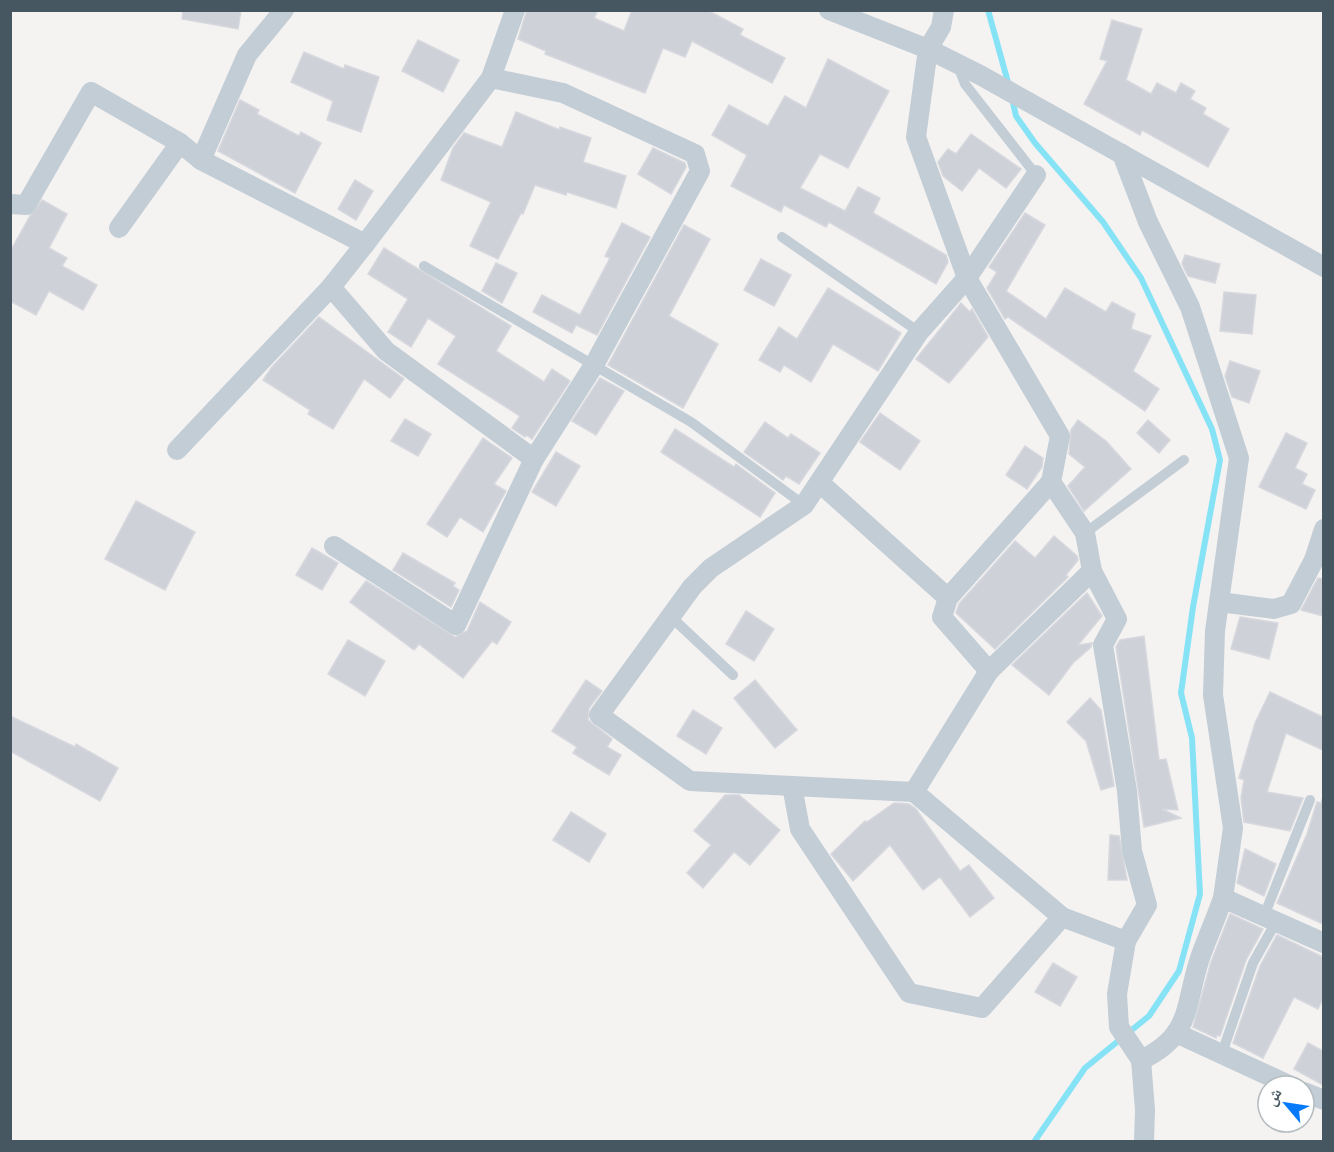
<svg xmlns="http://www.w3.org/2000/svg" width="1334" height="1152" font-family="Raleway,'Noto Naskh Arabic',sans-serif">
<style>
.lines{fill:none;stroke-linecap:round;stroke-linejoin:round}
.stream{stroke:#86e3f6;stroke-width:6}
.building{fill:#ced2d8;stroke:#d6d8de;stroke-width:1.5}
.lane{stroke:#c2cdd5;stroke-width:10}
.street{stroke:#c2cdd5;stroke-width:20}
</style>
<rect width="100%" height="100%" fill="#f5f2f2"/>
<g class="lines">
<g class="stream">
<path d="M988,10L1009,86"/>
<path d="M1012,98L1016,116L1035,143L1103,222L1141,278L1212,429L1220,460L1193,607L1181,693L1192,738L1200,894L1179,971L1149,1016L1085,1068L1034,1142"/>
</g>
</g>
<g class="building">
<path d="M183,10H241L238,29L182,19Z"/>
<path d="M527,10H598L594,18L624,31L632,10H707L743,29L740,35L785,58L772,83L692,41L685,57L663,48L645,93L545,54L546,51L518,39Z"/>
<path d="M1112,20L1142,29L1126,80L1151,94L1157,83L1176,93L1181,83L1195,91L1190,99L1206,108L1203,114L1229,129L1208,167L1142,130L1140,135L1084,104L1107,61L1100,59Z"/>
<path d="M418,40L459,60L443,92L402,71Z"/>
<path d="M304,52L344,69L345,65L379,77L361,132L327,120L333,101L291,82Z"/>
<path d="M828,59L889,91L848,168L820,154L800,188L845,211L858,187L880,198L873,213L946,255L948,262L936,284L829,222L826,227L784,205L781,212L731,186L747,155L712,135L729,105L768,126L785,96L806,108Z"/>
<path d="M240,100L259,110L257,114L299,136L301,132L321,143L295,193L218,151Z"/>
<path d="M516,112L560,130V127L591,138L583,162L626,176L616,208L567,192L566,195L535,185L523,214L521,213L498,259L470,246L491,202L441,180L453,148L464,133L502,147Z"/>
<path d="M971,134L1021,169L1006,188L979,168L962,191L943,176L938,162L948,149L956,154Z"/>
<path d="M653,148L685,163L686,167L671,194L638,174Z"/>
<path d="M355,180L373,191L356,220L338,209Z"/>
<path d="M42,200L67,214L49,248L67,258L62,266L97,285L83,310L49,291L36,315L10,301V252L30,216Z"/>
<path d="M1025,213L1045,225L1006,291L1046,319L1065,288L1106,312L1112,302L1135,314L1131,329L1151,336L1133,371L1159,389L1145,411L1008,317L1005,319L987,288L997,272L989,267Z"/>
<path d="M622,223L650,237L597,335L576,325L572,333L533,312L542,295L580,315L610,258L605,256Z"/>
<path d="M684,225L710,239L669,316L718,344L683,408L608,365Z"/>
<path d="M384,248L511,326L496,351L544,382L552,369L570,381L532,439L526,435L525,437L512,428L520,416L438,364L456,336L428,318L411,347L388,332L408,299L368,274Z"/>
<path d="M1185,255L1220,264L1215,283L1188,276L1182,264Z"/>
<path d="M761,259L791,275L774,306L744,290Z"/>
<path d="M496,263L517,273L502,303L482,291Z"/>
<path d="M828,288L901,333L878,371L833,344L811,382L784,365L780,372L759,360L779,327L797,339Z"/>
<path d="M1224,292L1256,295L1252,334L1220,331Z"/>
<path d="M961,303L970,312L972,309L988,337L949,383L916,359Z"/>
<path d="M319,317L404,379L390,398L364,379L333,429L308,414L310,410L263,380L272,367Z"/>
<path d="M1230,361L1260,371L1249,403L1232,397L1225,376Z"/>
<path d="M600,378L624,391L596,435L572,421Z"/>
<path d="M880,413L920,441L900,470L860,442Z"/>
<path d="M405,419L431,434L418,456L391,441Z"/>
<path d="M1078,420L1106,441L1131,469L1084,511L1068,486L1085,467L1069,454L1071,430Z"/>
<path d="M1148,420L1170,440L1159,453L1137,433Z"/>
<path d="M765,422L788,438L791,434L820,453L799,484L786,476L783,480L744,452Z"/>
<path d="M675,429L734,467L736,464L775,493L760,517L661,452Z"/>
<path d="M1286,433L1307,443L1295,468L1307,474L1302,484L1315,490L1306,509L1259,487Z"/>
<path d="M483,438L512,458L494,484L506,491L483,532L460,517L447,537L427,524Z"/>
<path d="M1025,446L1043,458L1042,467L1027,489L1006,475Z"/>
<path d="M556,452L580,466L556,506L532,492Z"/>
<path d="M136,501L195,532L165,590L105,559Z"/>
<path d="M1054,536L1077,556L1078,560L1066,575L1068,577L995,649L956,613L959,604L1015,541L1035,558Z"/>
<path d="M312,548L338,563L322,590L296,575Z"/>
<path d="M403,553L455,583L453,586L459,590L451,607L393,570Z"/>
<path d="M1318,578L1323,579V616L1301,610Z"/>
<path d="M366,581L455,637L467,631L480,602L511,622L497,644L492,641L463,678L419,644L414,650L350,602Z"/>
<path d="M1087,593L1102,616L1078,645L1092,643L1091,647L1073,663L1049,695L1012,665Z"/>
<path d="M746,611L774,629L754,661L726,644Z"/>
<path d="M1240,617L1278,623L1269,659L1231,649Z"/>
<path d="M1144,636L1159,760L1166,759L1178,810L1162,809L1181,818L1144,827L1116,647L1120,640Z"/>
<path d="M348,640L385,661L365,696L328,674Z"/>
<path d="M586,680L602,691L589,708L588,720L612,739L607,747L621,755L609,775L573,753L577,747L552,731Z"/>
<path d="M755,680L797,730L775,748L734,698Z"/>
<path d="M1270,692L1323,717V750L1286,733L1267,792L1303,798L1290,831L1244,822L1241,798L1244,780L1239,778L1255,723Z"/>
<path d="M1090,698L1101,710L1114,786L1101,790L1086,741L1067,722Z"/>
<path d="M693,710L722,728L706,754L677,736Z"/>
<path d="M10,716L75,747L76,744L118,768L100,801L10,751Z"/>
<path d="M725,795H739L780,830L750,865L734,852L703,888L687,873L711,845L694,831Z"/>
<path d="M1323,797V924L1277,903L1307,834L1317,802L1321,803Z"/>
<path d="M894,803L909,804L916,809L960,871L969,865L994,898L970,917L940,877L923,890L890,845L853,881L831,854L865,821L867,822Z"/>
<path d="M571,812L606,834L589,862L553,840Z"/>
<path d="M1110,835L1119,836L1127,880H1108Z"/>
<path d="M1245,849L1276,864L1264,896L1237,883Z"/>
<path d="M1230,914L1263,929L1246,960L1220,1036L1217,1035L1216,1038L1193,1027L1211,962Z"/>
<path d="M1277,935L1323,957V998L1318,1009L1294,997L1263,1058L1233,1043L1260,966Z"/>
<path d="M1053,963L1077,977L1060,1006L1035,992Z"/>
<path d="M1308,1043L1323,1051V1085L1294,1069Z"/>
</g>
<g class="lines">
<g class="lane">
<path d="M958,66L965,84L1036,175"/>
<path d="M782,237L919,332"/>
<path d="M424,266L691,422L804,505"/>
<path d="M1085,533L1184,460"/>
<path d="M669,615L733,675"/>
<path d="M1264,916L1310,800"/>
<path d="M1221,1056L1253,963L1276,922"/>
</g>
<g class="street">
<path d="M829,10L928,49L980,75L1324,267"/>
<path d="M944,10L941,27L928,49L916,137L967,278L1060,436L1051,482L1085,533L1092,571L1117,619L1103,645L1127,791L1132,851L1147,905L1126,941L1062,917"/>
<path d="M1122,154L1148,222L1190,307L1239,458L1215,631L1213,695L1233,828L1223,898L1324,943"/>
<path d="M201,160L247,55L284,10"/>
<path d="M10,204L26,205L91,92L180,143L201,160L365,244"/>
<path d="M119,228L180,143"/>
<path d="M331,287L386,351L534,459"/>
<path d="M177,450L331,287L365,244L491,78L515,10"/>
<path d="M820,483L948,598"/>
<path d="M334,546L456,625L534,459L594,365L700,171L695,154L563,93L491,78"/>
<path d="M1219,602L1274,609L1291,604L1314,560L1324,529"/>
<path d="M989,671L942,617L948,598L1051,482"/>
<path d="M792,786L800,829L909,993L982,1008L1062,917L914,792L989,671L1092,571"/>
<path d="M914,792L690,781L599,715L692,587L711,568L804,505L919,332L967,278L1036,175"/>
<path d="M1126,941L1117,994L1119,1027L1141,1060L1145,1110L1144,1142"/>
<path d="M1176,1033L1291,1086"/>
<path d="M1141,1060C1193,1035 1184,1006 1200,958C1207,938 1216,918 1223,898"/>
<path d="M1304,1092L1324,1100"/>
</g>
</g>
<rect width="1334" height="1152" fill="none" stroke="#475762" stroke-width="24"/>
<g transform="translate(1286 1104) rotate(299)"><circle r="28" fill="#ffffff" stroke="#b5bcc0" stroke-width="1.5"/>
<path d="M0-4.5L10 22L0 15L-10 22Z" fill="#067afa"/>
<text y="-9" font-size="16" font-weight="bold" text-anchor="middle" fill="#475762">ش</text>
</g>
</svg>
